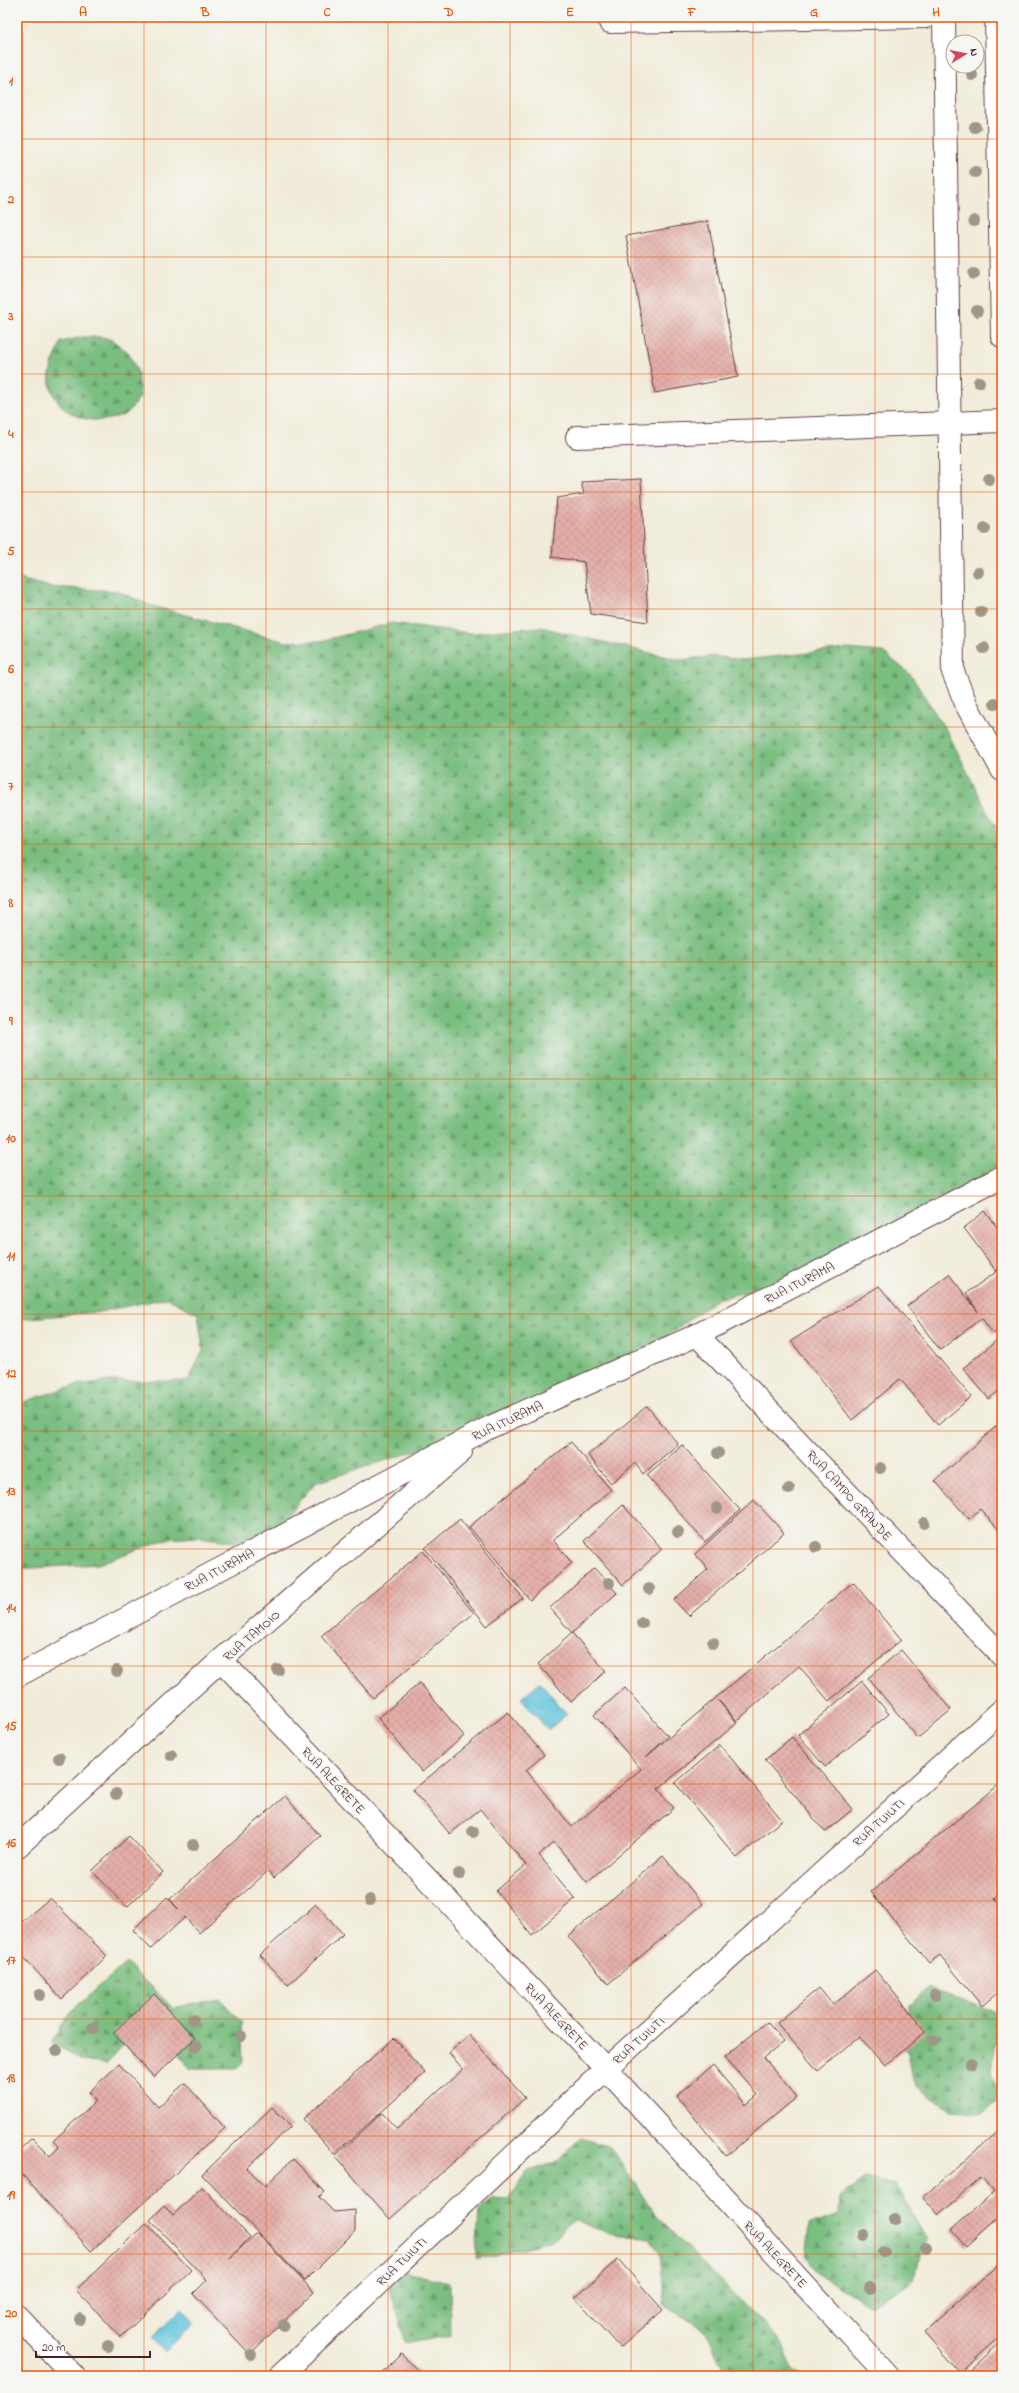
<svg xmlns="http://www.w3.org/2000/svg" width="1019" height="2393" font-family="'Indie Flower',sans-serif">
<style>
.forest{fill:url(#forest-firs);stroke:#626e56}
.water{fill:url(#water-ripples);stroke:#547183}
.building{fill:url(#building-cross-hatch)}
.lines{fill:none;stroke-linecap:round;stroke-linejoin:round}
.minor-casing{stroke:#633e45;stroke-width:24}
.minor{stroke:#fff;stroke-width:22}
.tree{fill:#a09688}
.grid{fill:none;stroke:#e8590c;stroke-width:1;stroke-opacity:0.55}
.labels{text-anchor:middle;stroke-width:3.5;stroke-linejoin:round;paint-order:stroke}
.street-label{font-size:13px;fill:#4a1f2b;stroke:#f6f6f2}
.neatline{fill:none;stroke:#e8590c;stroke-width:1.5}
.grid-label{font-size:13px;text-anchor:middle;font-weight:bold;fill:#e8590c}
</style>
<defs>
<pattern id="forest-firs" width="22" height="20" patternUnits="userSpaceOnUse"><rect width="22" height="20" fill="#7abe80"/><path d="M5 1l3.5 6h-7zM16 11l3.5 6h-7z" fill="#669a69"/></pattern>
<pattern id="water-ripples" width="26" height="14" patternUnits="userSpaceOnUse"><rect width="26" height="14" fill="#5dc3db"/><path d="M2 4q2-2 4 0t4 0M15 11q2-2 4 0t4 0" fill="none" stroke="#52a7bc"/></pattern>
<pattern id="building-cross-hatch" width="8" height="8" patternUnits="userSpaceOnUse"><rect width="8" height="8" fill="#e4afa7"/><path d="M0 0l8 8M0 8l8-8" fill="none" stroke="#c59690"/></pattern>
</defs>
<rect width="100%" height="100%" fill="#f6f6f2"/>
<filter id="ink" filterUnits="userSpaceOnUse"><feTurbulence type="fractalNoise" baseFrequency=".025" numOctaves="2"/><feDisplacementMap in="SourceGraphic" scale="8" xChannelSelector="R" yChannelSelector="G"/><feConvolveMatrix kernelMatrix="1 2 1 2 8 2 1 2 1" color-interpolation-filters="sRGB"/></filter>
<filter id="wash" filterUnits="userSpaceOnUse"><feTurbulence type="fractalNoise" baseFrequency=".012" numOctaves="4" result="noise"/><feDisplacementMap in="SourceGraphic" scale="16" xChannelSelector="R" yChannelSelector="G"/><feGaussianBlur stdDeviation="0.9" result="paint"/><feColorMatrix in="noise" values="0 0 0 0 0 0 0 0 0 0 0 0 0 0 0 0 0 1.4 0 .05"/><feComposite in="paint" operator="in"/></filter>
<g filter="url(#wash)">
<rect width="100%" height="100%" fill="#f1ecd9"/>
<g class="forest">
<path d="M82,337H102L112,340L129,353L138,373L140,397C135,403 131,410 126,414C123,416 117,417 114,418C88,426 55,413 50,383C48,368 57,355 61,342Z"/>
<path d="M17,578L49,587L118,591L149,605L286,642L321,641L392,623L470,633L540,627L680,660L714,656L742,660L847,649L883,652L910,674L948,733L992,821L1002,832V1171L911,1220L851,1268L717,1299L630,1363L488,1428L315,1483L270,1535L235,1542L199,1537L166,1539L98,1564L17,1569V1404L75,1385L111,1381H188L203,1350L198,1314L167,1298L99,1312L17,1319Z"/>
<path d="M126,1963L173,2008L220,1999L241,2021L243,2062L237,2068H189L152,2010L107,2064L82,2061L52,2043L69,2013Z"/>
<path d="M928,1988L1000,2014L992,2072L1002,2098L983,2113L951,2111L916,2086L905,2048L910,2005Z"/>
<path d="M580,2138L611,2147L655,2215L781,2342L792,2371L806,2376H725L706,2332L665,2306L660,2254L650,2238L619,2237L573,2220L550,2241L476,2260L479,2210L492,2199L509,2200L526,2172L557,2162Z"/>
<path d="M865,2178L895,2184L927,2240L912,2282L870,2306L815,2271L806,2258L810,2225L839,2215L840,2198Z"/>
<path d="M404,2272L450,2282L451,2335L406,2344L388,2281Z"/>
</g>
<g class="water">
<path d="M540,1682L567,1714L548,1730L521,1698Z"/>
<path d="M182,2308L195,2322L165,2352L152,2338Z"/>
</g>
<g id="blocks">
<g class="building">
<path d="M708,221L738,377L655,393L626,236Z"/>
<path d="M641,479L648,622L591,614L584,562L552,557L557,498L584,494L581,482Z"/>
<path d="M985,1211L1002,1234V1266L996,1271L964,1228Z"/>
<path d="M1002,1268V1328L993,1334L982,1318L940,1350L907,1306L949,1274L978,1312L966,1293Z"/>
<path d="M879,1286L971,1397L938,1425L900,1379L852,1420L791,1341Z"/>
<path d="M1002,1336V1388L989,1399L963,1368Z"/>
<path d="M647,1406L678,1444L643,1474L635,1463L611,1483L588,1455Z"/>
<path d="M1002,1421V1533L980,1509L969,1519L935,1481Z"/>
<path d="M571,1442L611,1490L553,1540L572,1563L530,1600L469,1527Z"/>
<path d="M682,1445L740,1510L705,1542L647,1476Z"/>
<path d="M754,1500L784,1533L689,1616L674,1600L708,1569L695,1554Z"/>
<path d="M623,1505L662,1549L623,1585L584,1541Z"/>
<path d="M460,1519L523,1598L487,1626L425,1548Z"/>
<path d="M423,1551L474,1613L373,1698L321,1636Z"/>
<path d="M594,1568L617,1593L572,1633L606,1671L571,1702L538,1664L572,1633L550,1608Z"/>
<path d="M853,1582L901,1640L829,1701L799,1666L737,1721L718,1700L737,1723L658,1789L674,1808L587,1882L554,1842L539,1855L575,1899L532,1935L496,1891L526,1865L480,1809L450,1834L413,1790L508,1712L544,1755L526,1770L572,1827L641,1769L594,1715L625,1688L668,1736L646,1757Z"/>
<path d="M901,1650L951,1710L918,1738L868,1678Z"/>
<path d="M862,1681L889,1714L825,1767L798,1735Z"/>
<path d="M420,1683L464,1736L422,1772L378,1718Z"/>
<path d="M792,1737L853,1809L825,1832L765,1760Z"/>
<path d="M720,1745L782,1820L737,1858L675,1783Z"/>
<path d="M1002,1782V1893L995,1899L1002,1907V1989L982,2006L940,1955L929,1963L871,1892Z"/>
<path d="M285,1796L320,1836L274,1878L268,1871L199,1933L185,1917L151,1949L133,1930L167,1897L179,1910L170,1899Z"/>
<path d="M129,1836L163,1872L127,1907L92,1871Z"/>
<path d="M663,1856L703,1904L608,1984L568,1936Z"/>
<path d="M50,1898L107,1956L62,1999L17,1950V1926Z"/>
<path d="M316,1904L343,1934L288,1985L260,1955Z"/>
<path d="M875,1970L926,2031L885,2066L859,2037L818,2071L777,2023L819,1988L833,2005Z"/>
<path d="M154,1994L195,2038L154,2077L113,2033Z"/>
<path d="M767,2022L784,2042L764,2058L797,2097L726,2156L677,2096L713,2065L746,2105L758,2095L725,2057Z"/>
<path d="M469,2035L525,2098L390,2219L335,2156L382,2113L397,2129L463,2069L449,2053Z"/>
<path d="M394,2038L425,2073L334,2154L303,2119Z"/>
<path d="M119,2064L158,2107L185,2083L225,2128L91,2251L17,2169V2152L32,2138L50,2156L59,2147L53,2141L96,2101L89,2092Z"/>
<path d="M272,2107L291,2126L247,2168L265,2186L293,2159L325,2192L319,2197L334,2212L355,2210V2231L305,2281L202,2175Z"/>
<path d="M1002,2127V2214L966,2247L951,2230L994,2192L981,2177L938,2215L923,2198Z"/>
<path d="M202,2187L250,2237L230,2258L257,2233L314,2292L250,2354L193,2294L207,2280L150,2220L164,2206L173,2215Z"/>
<path d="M146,2223L191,2270L121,2337L76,2290Z"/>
<path d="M618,2259L663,2310L620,2348L575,2298Z"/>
<path d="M1002,2262V2335L960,2373L924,2332Z"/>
<path d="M1002,2341V2376H964Z"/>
<path d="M402,2354L423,2376H380Z"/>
</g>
</g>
</g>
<g filter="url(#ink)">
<use href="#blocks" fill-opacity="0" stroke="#633e45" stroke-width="1"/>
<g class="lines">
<defs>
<g id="minor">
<path d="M944,17L953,672L967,706L1002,770"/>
<path d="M996,17L1002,336"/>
<path d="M610,22L925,17"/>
<path d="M577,437L1002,421"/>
<path d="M697,1335L1002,1656"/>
<path d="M221,1660L606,2069L888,2376"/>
<path d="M17,1676L488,1428L697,1335L1002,1177"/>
<path d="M17,1847L221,1660L461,1452"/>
<path d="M17,2316L74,2376"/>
<path d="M280,2376L606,2069L1002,1710"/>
</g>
</defs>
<use href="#minor" class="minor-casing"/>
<use href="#minor" class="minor"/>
</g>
<g class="tree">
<circle cx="972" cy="75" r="6"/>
<circle cx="975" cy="127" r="6"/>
<circle cx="975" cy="172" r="6"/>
<circle cx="974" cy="221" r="6"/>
<circle cx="974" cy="274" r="6"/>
<circle cx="977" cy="311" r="6"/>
<circle cx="979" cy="382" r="6"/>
<circle cx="989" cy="479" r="6"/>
<circle cx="985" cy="529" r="6"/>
<circle cx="978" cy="572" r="6"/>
<circle cx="981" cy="612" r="6"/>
<circle cx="984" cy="648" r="6"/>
<circle cx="995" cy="704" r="6"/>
<circle cx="718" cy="1453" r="6"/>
<circle cx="880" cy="1468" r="6"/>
<circle cx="789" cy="1489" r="6"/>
<circle cx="717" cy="1508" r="6"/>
<circle cx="924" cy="1523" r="6"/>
<circle cx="678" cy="1532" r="6"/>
<circle cx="816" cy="1547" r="6"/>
<circle cx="609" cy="1583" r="6"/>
<circle cx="649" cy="1589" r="6"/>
<circle cx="642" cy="1623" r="6"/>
<circle cx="713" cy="1643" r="6"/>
<circle cx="278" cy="1670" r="6"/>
<circle cx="117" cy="1671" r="6"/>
<circle cx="171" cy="1755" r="6"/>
<circle cx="59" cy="1758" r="6"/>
<circle cx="116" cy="1794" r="6"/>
<circle cx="473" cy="1832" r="6"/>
<circle cx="193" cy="1845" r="6"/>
<circle cx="459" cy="1874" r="6"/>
<circle cx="370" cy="1900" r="6"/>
<circle cx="40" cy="1995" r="6"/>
<circle cx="935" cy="1995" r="6"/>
<circle cx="193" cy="2020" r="6"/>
<circle cx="93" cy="2028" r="6"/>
<circle cx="241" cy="2036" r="6"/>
<circle cx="933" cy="2040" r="6"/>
<circle cx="196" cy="2046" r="6"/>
<circle cx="57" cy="2050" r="6"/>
<circle cx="971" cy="2063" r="6"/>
<circle cx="895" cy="2219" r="6"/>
<circle cx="863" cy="2235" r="6"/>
<circle cx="926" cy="2248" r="6"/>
<circle cx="883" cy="2252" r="6"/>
<circle cx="870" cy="2288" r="6"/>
<circle cx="80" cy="2319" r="6"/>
<circle cx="284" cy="2325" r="6"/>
<circle cx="108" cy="2346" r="6"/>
<circle cx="251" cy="2355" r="6"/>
</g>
</g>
<path class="grid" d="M144,17V2376M266,17V2376M388,17V2376M510,17V2376M631,17V2376M753,17V2376M875,17V2376M17,139H1002M17,257H1002M17,374H1002M17,492H1002M17,609H1002M17,727H1002M17,844H1002M17,962H1002M17,1079H1002M17,1196H1002M17,1314H1002M17,1431H1002M17,1549H1002M17,1666H1002M17,1784H1002M17,1901H1002M17,2019H1002M17,2136H1002M17,2254H1002"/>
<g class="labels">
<g class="street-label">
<text transform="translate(799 1282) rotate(-27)" y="5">RUA ITURAMA</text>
<text transform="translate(507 1420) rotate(-25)" y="5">RUA ITURAMA</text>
<text transform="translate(850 1495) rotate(47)" y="5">RUA CAMPO GRANDE</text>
<text transform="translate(219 1569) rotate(-28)" y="5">RUA ITURAMA</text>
<text transform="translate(251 1635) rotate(-41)" y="5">RUA TAMOIO</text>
<text transform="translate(334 1780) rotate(47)" y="5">RUA ALEGRETE</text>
<text transform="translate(878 1822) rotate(-42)" y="5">RUA TUIUTI</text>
<text transform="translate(557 2016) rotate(47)" y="5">RUA ALEGRETE</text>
<text transform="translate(638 2040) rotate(-42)" y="5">RUA TUIUTI</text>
<text transform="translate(776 2254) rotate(47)" y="5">RUA ALEGRETE</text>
<text transform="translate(401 2261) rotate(-44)" y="5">RUA TUIUTI</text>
</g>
</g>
<rect width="1019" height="2393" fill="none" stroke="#f6f6f2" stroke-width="44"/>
<g transform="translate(965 54) rotate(80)"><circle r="19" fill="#f6f6f2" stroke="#b1a0a2"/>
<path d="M0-3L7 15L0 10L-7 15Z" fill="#d1495b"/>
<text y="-6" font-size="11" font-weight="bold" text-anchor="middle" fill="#4a1f2b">N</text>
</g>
<path d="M36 2351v6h114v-6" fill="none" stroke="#4a1f2b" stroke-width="2"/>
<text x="42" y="2351" font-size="12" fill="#4a1f2b" stroke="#f6f6f2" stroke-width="3" paint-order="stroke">20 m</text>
<rect x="22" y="22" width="975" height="2349" class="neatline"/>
<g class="grid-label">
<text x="83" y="16">A</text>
<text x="205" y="16">B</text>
<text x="327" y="16">C</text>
<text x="449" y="16">D</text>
<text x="570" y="16">E</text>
<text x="692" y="16">F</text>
<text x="814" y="16">G</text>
<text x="936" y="16">H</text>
<text x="11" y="85">1</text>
<text x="11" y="203">2</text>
<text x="11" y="320">3</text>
<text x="11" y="438">4</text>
<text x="11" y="555">5</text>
<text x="11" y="673">6</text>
<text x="11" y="790">7</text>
<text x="11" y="907">8</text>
<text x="11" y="1025">9</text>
<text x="11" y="1142">10</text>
<text x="11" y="1260">11</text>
<text x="11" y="1377">12</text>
<text x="11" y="1495">13</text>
<text x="11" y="1612">14</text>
<text x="11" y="1730">15</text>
<text x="11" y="1847">16</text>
<text x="11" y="1964">17</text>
<text x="11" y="2082">18</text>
<text x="11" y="2199">19</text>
<text x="11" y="2317">20</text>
</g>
</svg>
